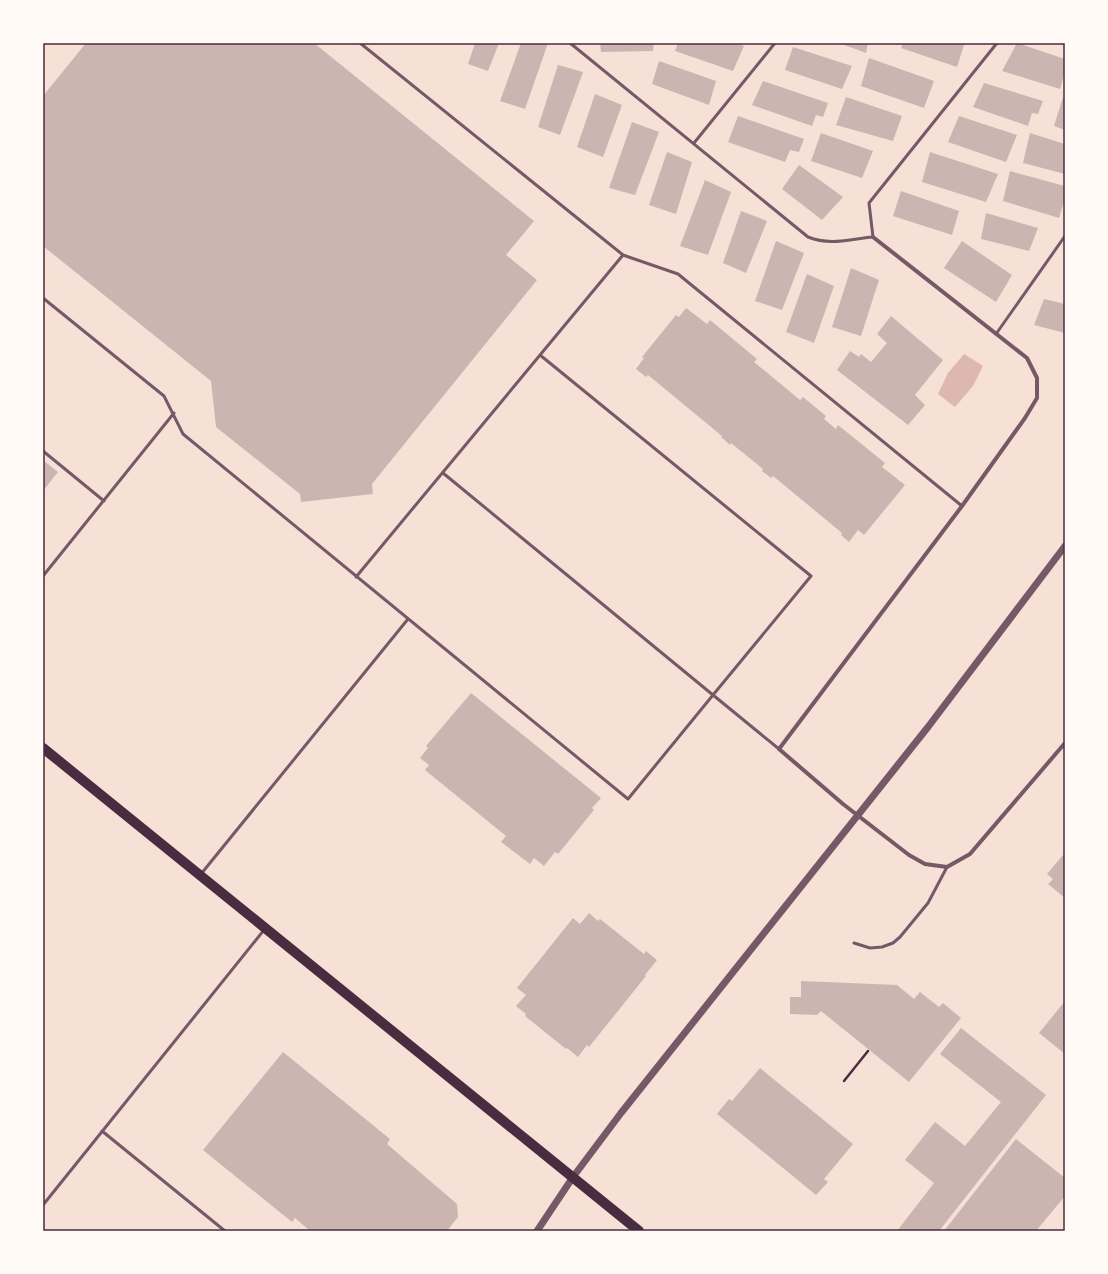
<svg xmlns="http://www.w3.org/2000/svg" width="1108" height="1274" viewBox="0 0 1108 1274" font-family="'Titillium Web',sans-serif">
<rect width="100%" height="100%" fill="#f7e1d7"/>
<!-- water -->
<path fill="#dcb8b0" d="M964 354 983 366 973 386 955 407 938 394 948 373Z"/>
<!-- building -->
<path fill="#ccb4b1" d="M86 43H314L534 221 506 255 537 280 372 484 373 494 301 502 300 494 216 427 211 381 43 246V96Z
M475 43H499L488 71 468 64Z
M521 43H548L525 109 500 101Z
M600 43H654L653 51 601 52Z
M678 43H735L744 46 733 71 675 51Z
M839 43H868L866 53Z
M903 43H960L964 45 957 67 901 48Z
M1017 43 1065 59V72L1060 89 1002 71Z
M793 47 852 66 842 89 785 70Z
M869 58 934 81 924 108 861 86Z
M659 61 716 81 709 105 652 84Z
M558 65 583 72 560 135 538 127Z
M763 81 828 103 823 117 816 115 812 126 752 105Z
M984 83 1043 101 1038 114 1032 113 1028 126 973 107Z
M595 94 622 105 603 157 577 147Z
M846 97 902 116 893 141 836 125Z
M1063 97 1065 98V130L1054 126Z
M738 116 804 139 799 152 790 150 785 162 728 142Z
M959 116 1017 135 1006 162 948 142Z
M632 122 659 132 635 195 609 188Z
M821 133 873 151 862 178 811 161Z
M1030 133 1065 144V174L1023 163Z
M667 152 692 162 676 214 649 205Z
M930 152 998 174 986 202 922 182Z
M799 165 843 197 822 220 782 189Z
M1010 171 1065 186V198L1059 218 1003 201Z
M705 180 731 192 708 255 680 246Z
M901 191 959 211 952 235 893 216Z
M741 211 767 221 746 273 723 263Z
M986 213 1038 228 1029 251 981 239Z
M776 241 804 253 782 310 755 301Z
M962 241 1012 275 996 302 944 268Z
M851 268 879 280 861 336 832 327Z
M807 274 834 286 814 343 786 332Z
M1044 299 1065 304V333L1034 325Z
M686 308 707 324 710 320 757 359 754 362 800 400 803 397 826 416 824 419 836 429 838 425 885 463 882 467 905 485 864 535 858 530 849 542 841 535 842 533 773 476 771 478 762 471 763 469 731 443 730 445 721 437 722 436 648 375 646 377 636 369 644 358 642 357 676 315 679 317Z
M891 316 943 360 915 395 925 405 908 425 837 370 850 351 859 357 861 354 871 362 887 343 877 334Z
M43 460 58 472 43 491Z
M471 693 601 798 592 808 594 810 558 854 555 852 544 866 534 858 530 864 501 842 506 836 425 770 429 765 420 758 428 748 426 746Z
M1063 855 1065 857V898L1048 884 1053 879 1047 874Z
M589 913 598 921 600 919 644 954 646 951 657 960 645 975 646 976 589 1047 587 1045 578 1057 567 1048 566 1049 525 1016 526 1014 516 1006 526 995 517 988 573 918 580 924Z
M801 981 897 985 914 999 920 992 939 1007 943 1003 961 1018 909 1082 821 1011 817 1015 790 1014V997H801Z
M1065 1001V1054L1039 1033Z
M961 1028 1046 1095 939 1231H897L934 1183 905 1160 935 1122 965 1146 1001 1102 940 1054Z
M283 1052 390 1139 387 1144 457 1204 458 1217 447 1231H310L295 1218 292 1222 203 1150Z
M760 1068 853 1144 824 1179 828 1182 816 1195 717 1114 729 1099 732 1101Z
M1016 1139 1065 1178V1196L1036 1231H944Z"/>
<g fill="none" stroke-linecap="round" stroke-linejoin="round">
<!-- path -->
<path stroke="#4a2c40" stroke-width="2.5" d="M844 1081 868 1051"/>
<!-- service -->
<path stroke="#755966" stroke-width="3" d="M360 43 623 255 678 274 962 506
M570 43 808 237C831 246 849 239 873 237L869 203 997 43
M1063 43 1065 44
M694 143 775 43
M43 298 164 396 183 434 628 799 713 695 443 473
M996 334 1065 236
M540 355 811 576 713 695 779 749
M43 451 104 501
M43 576 174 413
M356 577 623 255
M201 874 408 619
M854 943 870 948 882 947 893 943 900 937 928 903 947 867
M102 1131 225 1231
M43 1205 264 930"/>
<!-- minor -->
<path stroke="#755966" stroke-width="4" d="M873 237 1027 358 1037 378V398L1025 418 962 506 779 749 843 804 909 855 925 864 947 867 970 854 1065 743"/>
<!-- tertiary -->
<path stroke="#755966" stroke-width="7" d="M537 1231 573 1177 621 1113 928 727 1065 546"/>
<!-- primary -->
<path stroke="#4a2c40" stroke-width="10" d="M43 748 639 1231"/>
</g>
<!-- border -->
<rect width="1108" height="1274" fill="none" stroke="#fffaf5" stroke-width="88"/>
<rect x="44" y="44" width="1020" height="1186" fill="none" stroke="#4a2c40" stroke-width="1.5"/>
</svg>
